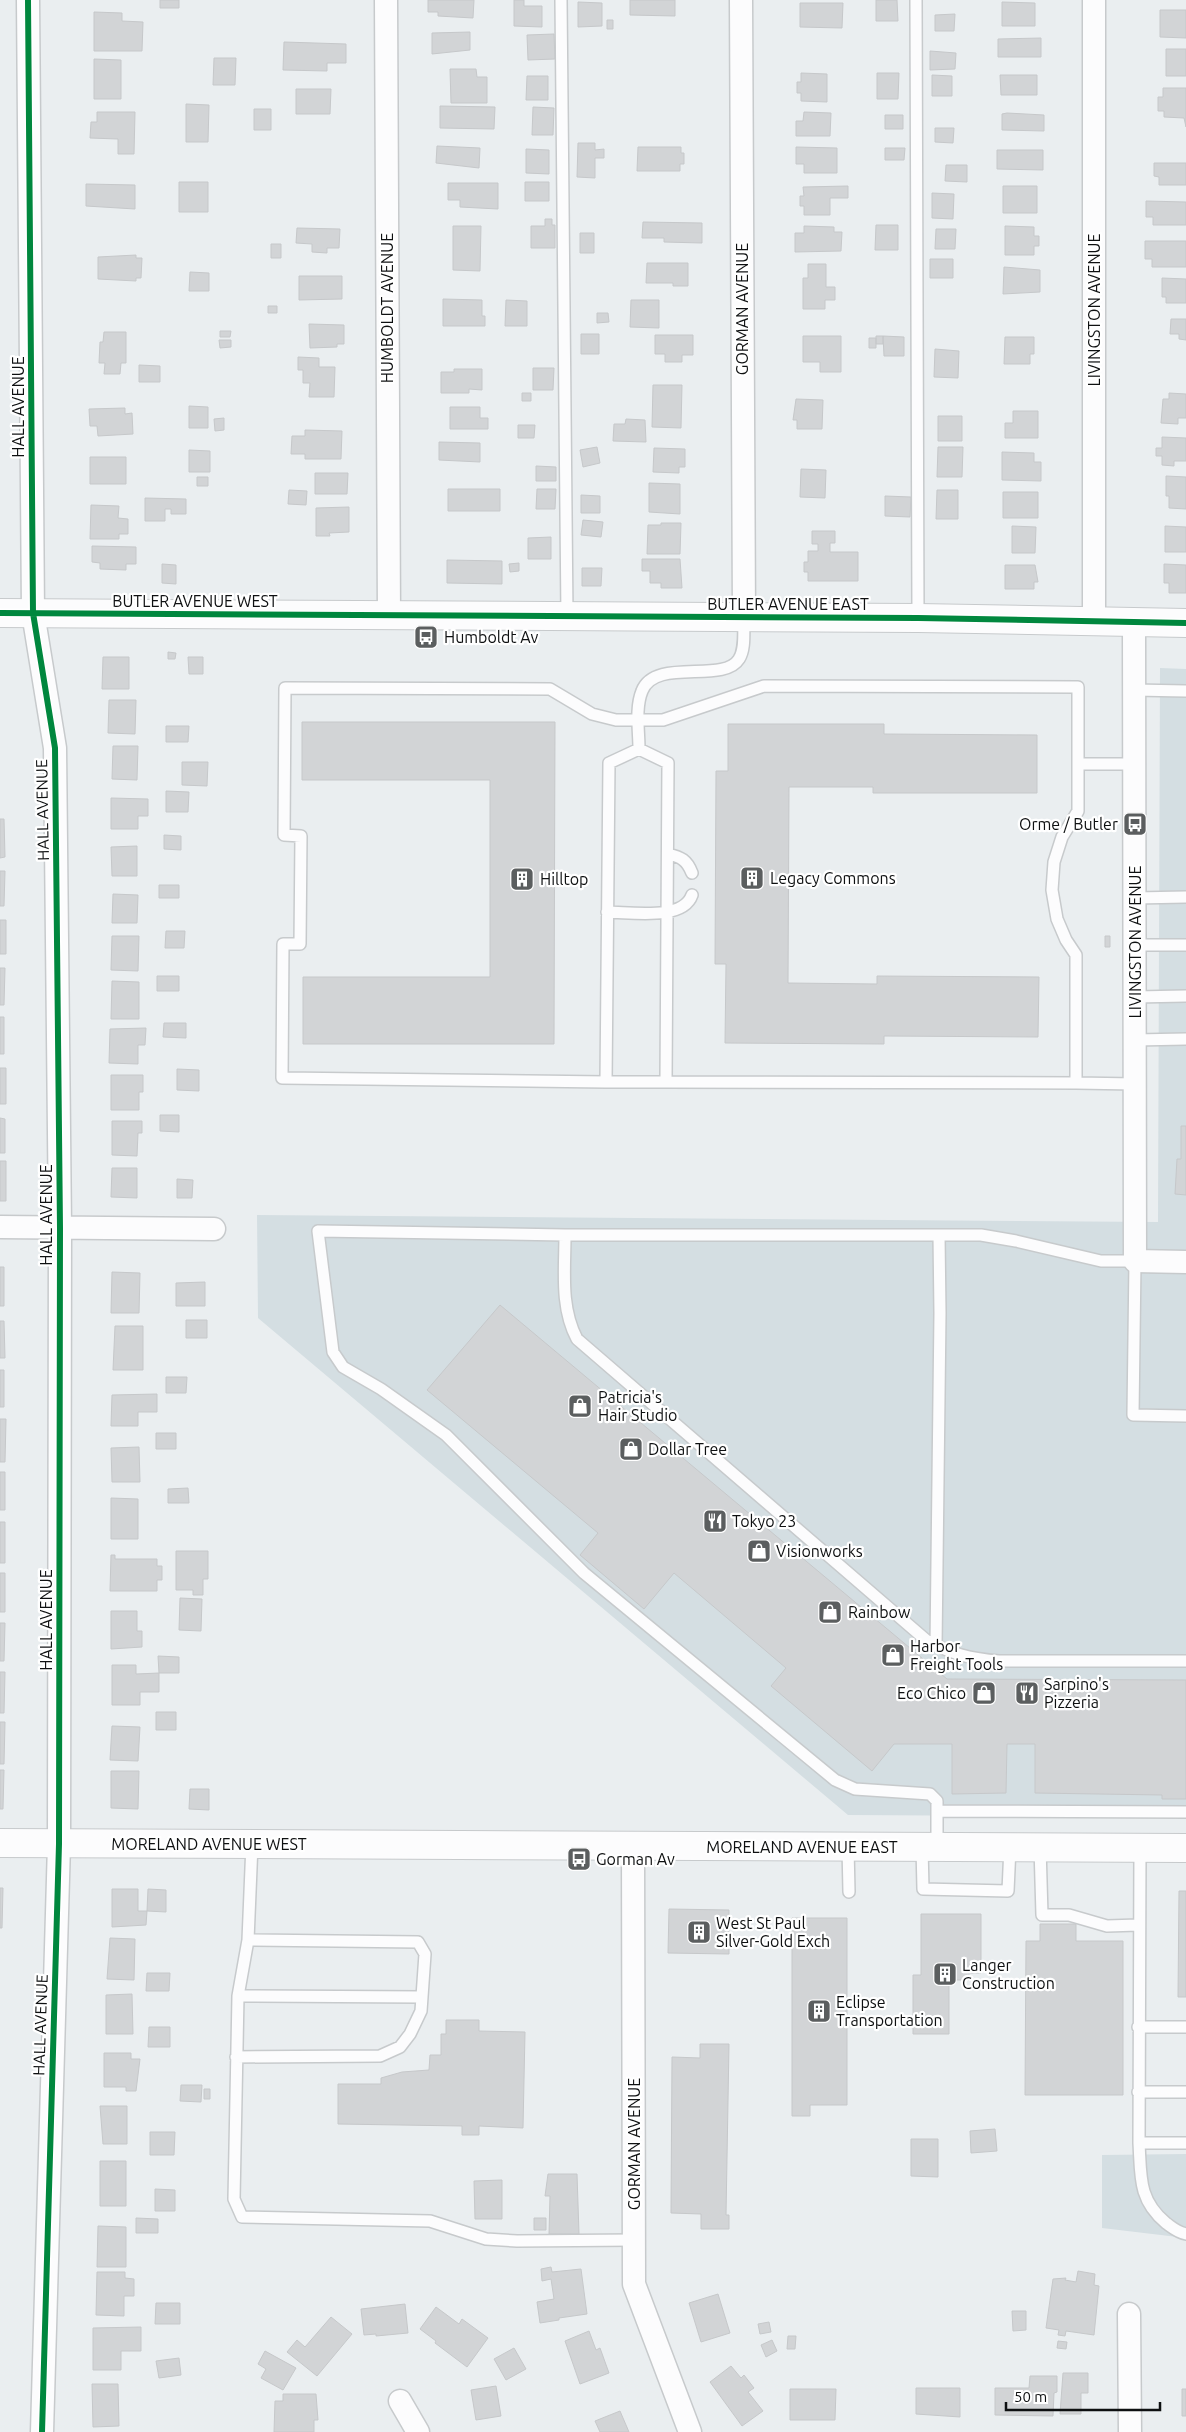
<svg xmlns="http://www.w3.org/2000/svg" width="1186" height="2432" viewBox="0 0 1186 2432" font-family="Ubuntu,sans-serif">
<rect width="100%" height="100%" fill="#eaeef0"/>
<!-- built -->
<path fill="#d4dee2" d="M1160 668 1186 669V1817L848 1815 258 1318 257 1215 1158 1222Z
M1186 2154V2238L1102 2228V2155Z"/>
<!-- building -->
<path fill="#d2d4d6" stroke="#c6c8ca" d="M160 0H179V8H160Z
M428 0H474L473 18 438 16V12H428Z
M514 0H524V6H542V27L514 26Z
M630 0H675V16L630 15Z
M876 0H897L898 21H876Z
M578 2 602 3V26L578 27Z
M1002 2 1035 3V26H1002Z
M800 3H843L842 28 800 27Z
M1160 10H1186V38L1160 37Z
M94 12 122 13V21L143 22 142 51H94Z
M955 14 954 31H935V15Z
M607 20H613V29H607Z
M470 32V50L432 54V33Z
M554 34 555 59 528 60 527 35Z
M1041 38V57H998V39Z
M284 42 346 44V63H327V71L283 70Z
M1166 49H1186V76H1166Z
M930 51 956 53 955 69 930 70Z
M214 58H236L235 85H213Z
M94 59 121 60V99H94Z
M450 69H476L477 77H487V103H451Z
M801 73 827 74V102L801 101V93H797V82H801Z
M877 73H899L898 99H877Z
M932 75 952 76V96H932Z
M1000 75H1037V95H1001Z
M527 76H548V100H526Z
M1163 88H1186V127L1184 118 1164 117V111H1158V97H1163Z
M296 89H331L330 114H296Z
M186 104 209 105 208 142H186Z
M440 106 495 107 494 129 440 128Z
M533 107 554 108 553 135H532Z
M254 109H271V130H254Z
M97 112H135L134 154H118V139L90 138 91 122H97Z
M804 112 831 113 830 136H796V121H803Z
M1007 113 1044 115V131L1002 130V114Z
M885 115H903V129H885Z
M935 128H954L953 143 935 142Z
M578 143H595V150L604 149V158H595V178L577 177Z
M437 146 480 148 479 168 436 163Z
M638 147H681V153H684V164H680V171H637Z
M796 147 837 148V173H804V164H796Z
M885 148H905L904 160H885Z
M526 149 549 150V174L526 173Z
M997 150H1043V170L997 169Z
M1154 163H1186V185H1159V177L1154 176Z
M946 165H967V182L945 181Z
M179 182H208V212H179Z
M525 182H549V201H525Z
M448 183H498V209L460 207V200H448Z
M86 184 135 185V209L86 206Z
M848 186V198H830V215H804V206H800V196H804L803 187Z
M1003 186H1037V213H1003Z
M932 193 954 194 953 219 932 218Z
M1146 201 1186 202V225H1153V217H1146Z
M545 219H552V225H555V248H531V226H545Z
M643 222 702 223V243L664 242V238H642Z
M876 225H898V250H875Z
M453 226H481L480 271 453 270Z
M804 226 834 227V232H842L841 251 795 252V233H804Z
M1005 226 1034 227V236H1039V246H1034V255H1005Z
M297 228 340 229 339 248H327V253L312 252V244L296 243Z
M936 229H956L955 249H935Z
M580 233H594V253H580Z
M1145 241H1186V267H1152V259H1145Z
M271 244H281V258H271Z
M136 255V258H142L141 278H136V281L98 279V257Z
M930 259H953V278H930Z
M647 263H688V286H673V283H646Z
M808 264H826V287H835V300H825V309H803V278H808Z
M1004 267 1040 270V292L1003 294Z
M190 272 209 273V291H189Z
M299 276H342V299L299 300Z
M1162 278 1186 279V303H1166V297H1162Z
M443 299 482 300V316H485V326H443Z
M506 300 527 301V326H505Z
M631 300H659V328L630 327Z
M268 306H277V313H268Z
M597 313H608L609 322 597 323Z
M1171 319H1186V340L1179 339V334H1170Z
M309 324 344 325V344H337V347L310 348Z
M220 331H231L230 337H220Z
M104 332H126V363H121L120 374H104L105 363H99L100 342H103Z
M581 334H599V354H581Z
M655 335H693V355H682V362H665V354H655Z
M803 336H841V372H820V362H803Z
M876 336H883V344H876Z
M883 336 904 337V356H884Z
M1005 337H1034V354H1030V364H1004Z
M869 338H876V348H869Z
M219 340H231V347L220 348Z
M935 349 959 351 958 378 934 377Z
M298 357 319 358V367H335L334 397H309L310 383H303V370H298Z
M139 365 160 366V382H139Z
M533 368H554L553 390H533Z
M454 369H482V390L469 389V393H441V372H454Z
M653 385H682L681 428 652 427Z
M522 393H531V401H522Z
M1169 393 1186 394V418H1178V424L1161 423 1163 399H1169Z
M796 399 823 400 822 429H797V420H793Z
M189 406 208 407V428H189Z
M450 407H480V418H488V429H450Z
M125 408V414L132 413 133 434 98 436 97 426H90L89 409Z
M1013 411H1038V438H1005V423H1013Z
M938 416H962V441H938Z
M224 418V430L215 431 214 419Z
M626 419 645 420 646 442 613 441 614 424H625Z
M518 425H535L534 438H518Z
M305 430 342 431 341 459H305V454H291L292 436H305Z
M1162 437 1186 438V461H1174V466L1162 465V456H1156V448H1162Z
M439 442 480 443V462L439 460Z
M597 447 600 463 583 467 580 450Z
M938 447H963L962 477H937Z
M654 448 685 449V467H679V473L653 472Z
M189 450 210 451V472H189Z
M1002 452 1034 453V462H1041V481L1002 480Z
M90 457H126V484H90Z
M536 466 556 467V481H536Z
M801 469 826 470 825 498 800 497Z
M315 473H348L347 494H315Z
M1166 476 1186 477V509L1169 508V496H1166Z
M197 477H208V486H197Z
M649 483 680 484V514L649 512Z
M448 489H500V511H448Z
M537 489H556L555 509H536Z
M289 490 307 491 306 505 288 504Z
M937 490H958V519H936Z
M1003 492H1038V518H1003Z
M581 495 600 496V513H581Z
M885 496 911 497 910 517 885 516Z
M145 498 186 499V514H171V509H165V521H145Z
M91 505 119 506 118 518 128 519V534H119V539H90Z
M349 507V532L329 533 330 536H316V508Z
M583 520 603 522 601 537 581 535Z
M661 523H681L680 554H647L648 525H661Z
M1012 526 1036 527 1035 553H1012Z
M1165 526 1186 527V552H1165Z
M812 531H835V543H830V552H858V581H808V572H804V562H808V551H818V544H812Z
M551 537V559H528V538Z
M92 546 136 547V564H126V570L100 569V563L92 562Z
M642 559H680L682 588H661V583H650V571H642Z
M447 560 502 561V584L447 583Z
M519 563V571L510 572 509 564Z
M162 564 176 565V584L162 583Z
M1164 564 1186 565V593H1169V583H1164Z
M1005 565H1035L1038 582H1034V589H1005Z
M582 568H602L601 586H582Z
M168 652 176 653 175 659H168Z
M103 657H129V689H102Z
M188 657H203V674H189Z
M109 700H136L135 734 108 733Z
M302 722H555L554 1044H303V977H490V780H302Z
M728 724H884V734L1037 735V793H873V787H789L788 983 877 984V976L1039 977 1038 1037 884 1036V1044L725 1043 726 964H715L716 771H728Z
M166 726H189L188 742H166Z
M113 746H138L137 780 112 779Z
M182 762H208L207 786 182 785Z
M166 791 189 792 188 812H166Z
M111 798 148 799V816H138V829H111Z
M0 819H4L5 857 0 858Z
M164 835 181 836V850L164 849Z
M137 846V876H112L111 847Z
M0 871H5L4 906H0Z
M159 885H179V898H159Z
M113 894 138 895 137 923H112Z
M0 920H6V954H0Z
M166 931H185L184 948H165Z
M112 936H139L138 971 111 970Z
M1105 936H1110V947H1105Z
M0 968H5L4 1005H0Z
M157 976H179V991H157Z
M112 981 139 982V1019H111Z
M0 1017H4V1054H0Z
M164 1023H186V1038L163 1037Z
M146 1028 145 1045H138V1064L109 1063 110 1029Z
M0 1068H6V1104H0Z
M177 1069 199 1070V1091L177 1090Z
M111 1075H143V1092H139V1110H111Z
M160 1115H179V1132L160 1131Z
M0 1118 5 1119V1153H0Z
M112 1121H142V1133H138L137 1156 112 1155Z
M1181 1126H1186V1195L1175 1194 1177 1159H1181Z
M0 1161H6V1201H0Z
M112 1168H137V1198L111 1197Z
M177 1179 193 1180 192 1198H177Z
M0 1267H4V1306H0Z
M112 1272 140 1273 139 1313H111Z
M205 1282V1306H176V1283Z
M500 1305 947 1679 1186 1680V1799H1162V1795L1035 1793V1744H1007L1006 1793 952 1794V1744H894L872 1771 771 1686 786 1668 674 1573 644 1609 580 1555 598 1533 427 1390Z
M186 1320H207V1338H186Z
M0 1321H4L5 1358H0Z
M115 1326H143V1370H113Z
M0 1370H4V1407H0Z
M166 1377H187L186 1393H166Z
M157 1394V1412H138V1426H111L112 1395Z
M0 1419H6L5 1462H0Z
M156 1433H176V1449H156Z
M139 1447 140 1482H112L111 1448Z
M0 1472H5V1510H0Z
M188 1488 189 1503H168V1489Z
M111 1498 138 1499V1539H111Z
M0 1522H5V1563H0Z
M176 1551H208V1579H203V1595H193V1590H176Z
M111 1555H115V1559H157V1566H162V1580H157V1591H110Z
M0 1573H5V1612H0Z
M180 1598 202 1599 201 1631 179 1630Z
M111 1611H137V1631H142V1647L111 1649Z
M0 1623H5L4 1661H0Z
M158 1656 179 1657V1673H159Z
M112 1665H136V1674L159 1673V1692H140V1705H112Z
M0 1672H5L4 1713H0Z
M156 1712H176V1730H156Z
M0 1722H5L4 1764H0Z
M112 1726 140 1727 138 1761 110 1760Z
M0 1770H4L3 1809H0Z
M111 1771H139L138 1809 111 1808Z
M190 1789H209V1810L189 1809Z
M0 1888H3L2 1928H0Z
M112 1889H138V1911H147L146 1925 112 1927Z
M148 1889 166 1890V1912L147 1911Z
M1179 1891H1186V1997H1178Z
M669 1909 729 1910V1954L668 1953Z
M921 1914H981V1973H969V1980H949V2034H913V1975H921Z
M792 1918H847V2105H810V2116H792Z
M1040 1924H1076V1941H1123V2095H1025L1026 1941H1040Z
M110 1938 135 1939 134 1980 107 1979Z
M147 1973H170L169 1991H146Z
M132 1994 133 2034H106V1995Z
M446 2020H479V2031L525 2032 523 2128 479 2126V2135H462V2126L338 2124V2084H381V2078L402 2072 429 2070 430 2055H441V2034H446Z
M149 2027H170V2047H148Z
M700 2044H729L726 2215H729V2229H701V2214L671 2213 672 2057 700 2058Z
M104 2053H131V2059H140L136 2091H126V2087H104Z
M181 2085H202L201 2102 180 2101Z
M204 2089H210V2099H204Z
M100 2106H127V2144H103Z
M995 2129 997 2151 971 2153 970 2131Z
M150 2132H175L174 2155H150Z
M911 2139H938V2177L911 2176Z
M100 2161H126V2206H100Z
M548 2174H577L579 2234H549L550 2196H545Z
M502 2180V2219H475L474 2181Z
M155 2189 175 2190V2211H155Z
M136 2218 158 2219V2233H136Z
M534 2218H546V2230H534Z
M98 2226 126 2227V2267H97Z
M551 2267 552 2272 581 2269 587 2314 559 2318V2320L540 2323 537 2302 554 2299 551 2279 542 2281 541 2269Z
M1078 2271 1095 2274 1094 2285 1099 2286 1094 2335 1066 2331 1065 2336 1058 2335 1059 2330 1046 2328 1053 2279 1066 2278 1065 2280 1076 2282Z
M97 2272H125V2278L134 2279V2296H124V2316L96 2315Z
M718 2294 730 2333 701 2342 689 2303Z
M156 2303H180V2324H155Z
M405 2304 408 2333 376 2336V2334L364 2335 361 2309Z
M436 2307 459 2324 462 2319 488 2338 467 2367 435 2343 436 2341 420 2329Z
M1012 2311H1026V2330L1013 2331Z
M331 2317 352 2334 317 2376 287 2352 297 2340 305 2347Z
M769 2322 771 2332 760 2334 758 2324Z
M141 2327V2351H121V2370H93V2328Z
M589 2331 596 2350 600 2348 609 2373 580 2384 565 2341Z
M788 2336H796L795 2349H787Z
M772 2340 777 2351 766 2357 761 2345Z
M1058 2341 1067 2342 1066 2349 1057 2348Z
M514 2348 526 2369 506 2380 494 2359Z
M265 2351 296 2368 283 2390 261 2378 266 2369 258 2364Z
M179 2358 181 2375 159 2378 156 2361Z
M731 2366 741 2378 744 2375 754 2388 748 2392 763 2411 742 2426 710 2382Z
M1063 2373H1088V2393H1081V2414H1060Z
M1030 2376H1057V2392L1054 2393 1053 2416 995 2415V2388H1029Z
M92 2384H118L119 2426 93 2427Z
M496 2386 501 2416 476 2420 471 2390Z
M916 2388H960V2417L916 2414Z
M790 2389H836L835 2420H790Z
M1182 2389H1186V2416H1182Z
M283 2394H316L318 2420H314V2432H274L275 2401H283Z
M620 2411 629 2432H600L595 2421Z"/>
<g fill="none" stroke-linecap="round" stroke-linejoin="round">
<!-- lane casing -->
<g stroke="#c7cacc" stroke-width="14">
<path id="lane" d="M561 0 567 616
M916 0 918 618
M1134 690 1186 691
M639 749 609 763 606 1082H666L668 763 639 749C639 731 635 708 642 691 655 657 724 684 739 659 746 648 743 630 744 617
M1078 764H1134
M668 854C681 857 687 860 692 873
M1135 898 1186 897
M607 912C631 912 683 921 692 895
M1135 945H1186
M1135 997 1186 996
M1135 1040 1186 1039
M606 1082 282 1078 283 944H300L301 836 284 835 285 688 550 689 592 714 616 720H663L764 686 1078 687V811L1062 837 1054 862 1052 890 1057 919 1066 940 1076 955V1083L666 1082
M1076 1083 1135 1084
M565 1235C565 1270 560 1307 577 1339L926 1640C951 1654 971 1659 999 1661H1186
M936 1646 940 1313 939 1235
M937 1811 1186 1812
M252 1844 248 1940 238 1996 234 2199 242 2217 430 2221 486 2239 517 2241 634 2240
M848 1847 849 1892
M922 1847 923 1889 1008 1891 1010 1847
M937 1847V1801L930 1794 855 1789 835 1780 584 1573 446 1435 381 1389 343 1367 333 1352 318 1231 565 1235H981L1016 1241 1101 1261H1135L1133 1415 1186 1416
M1040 1847 1042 1915H1069L1107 1926 1138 1925
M1140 1847 1139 2143H1186
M238 1996 422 1997
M1138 2027H1186
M236 2057 380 2056 400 2047 410 2034 421 2011 425 1954 418 1942 248 1940
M1138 2092H1186
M1139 2143C1141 2176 1138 2200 1166 2223 1173 2228 1177 2232 1186 2234"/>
</g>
<!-- street casing -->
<g stroke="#c7cacc" stroke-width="25">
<path id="street" d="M28 0 33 613 55 748 60 1228 59 1844 42 2432
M386 0 389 616
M741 0 744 617
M1094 0V621
M1134 622 1135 1261 1186 1262
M0 1227 214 1229
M633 1846 634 2284 690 2432
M1129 2314 1130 2432
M400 2401 418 2432"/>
</g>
<!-- secondary casing -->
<g stroke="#c7cacc" stroke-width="30">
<path id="secondary" d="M0 613 918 618 1186 623
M0 1843 1186 1848"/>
</g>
<!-- lane -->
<use href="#lane" stroke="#fcfcfd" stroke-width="11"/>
<!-- street -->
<use href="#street" stroke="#fcfcfd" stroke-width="22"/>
<!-- secondary -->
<use href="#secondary" stroke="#fcfcfd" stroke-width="28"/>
<!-- cycleway casing -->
<g stroke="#fff" stroke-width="9">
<path id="cycleway" d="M28 0 33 613 55 748 60 1228 59 1844 42 2432
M0 613 918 618 1186 623"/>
</g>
<!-- cycleway -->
<use href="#cycleway" stroke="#00873e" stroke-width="6"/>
</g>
<!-- icons -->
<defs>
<g id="bus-square" transform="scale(1.25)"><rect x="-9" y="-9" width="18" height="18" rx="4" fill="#5b5e5f" stroke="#fff"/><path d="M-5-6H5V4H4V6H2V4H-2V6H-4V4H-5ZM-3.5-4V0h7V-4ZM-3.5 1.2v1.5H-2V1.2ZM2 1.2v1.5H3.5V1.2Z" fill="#fff"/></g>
<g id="building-square" transform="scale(1.25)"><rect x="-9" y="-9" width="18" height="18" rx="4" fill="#5b5e5f" stroke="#fff"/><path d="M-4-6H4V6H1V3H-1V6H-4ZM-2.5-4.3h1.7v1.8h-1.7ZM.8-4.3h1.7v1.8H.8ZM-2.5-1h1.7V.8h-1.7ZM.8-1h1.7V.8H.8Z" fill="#fff"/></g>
<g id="shop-square" transform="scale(1.25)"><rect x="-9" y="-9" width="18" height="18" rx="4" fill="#5b5e5f" stroke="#fff"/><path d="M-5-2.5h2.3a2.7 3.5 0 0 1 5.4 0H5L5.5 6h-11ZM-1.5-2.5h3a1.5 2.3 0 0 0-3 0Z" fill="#fff"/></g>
<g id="restaurant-square" transform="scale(1.25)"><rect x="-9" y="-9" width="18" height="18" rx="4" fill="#5b5e5f" stroke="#fff"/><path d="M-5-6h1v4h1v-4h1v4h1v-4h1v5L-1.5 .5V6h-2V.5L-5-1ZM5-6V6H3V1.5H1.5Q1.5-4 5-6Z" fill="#fff"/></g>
</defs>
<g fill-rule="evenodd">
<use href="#bus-square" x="426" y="637"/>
<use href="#bus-square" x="1135" y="824"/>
<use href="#building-square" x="752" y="878"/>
<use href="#building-square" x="522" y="879"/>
<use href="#shop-square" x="580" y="1406"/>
<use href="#shop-square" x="631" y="1449"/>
<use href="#restaurant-square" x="715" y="1521"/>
<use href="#shop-square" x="759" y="1551"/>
<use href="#shop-square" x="830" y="1612"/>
<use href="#shop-square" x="893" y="1655"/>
<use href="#shop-square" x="984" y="1693"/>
<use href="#restaurant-square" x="1027" y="1693"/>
<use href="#bus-square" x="579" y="1859"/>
<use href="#building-square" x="699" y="1932"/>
<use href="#building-square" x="945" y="1974"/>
<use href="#building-square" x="819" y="2011"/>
</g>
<g text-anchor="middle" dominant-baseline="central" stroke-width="4.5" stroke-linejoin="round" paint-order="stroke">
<!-- street labels -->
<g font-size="16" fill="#0e1011" stroke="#fff">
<text transform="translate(387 308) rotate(-90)">HUMBOLDT AVENUE</text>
<text transform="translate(742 309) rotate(-90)">GORMAN AVENUE</text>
<text transform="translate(1094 310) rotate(-90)">LIVINGSTON AVENUE</text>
<text transform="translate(18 407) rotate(-90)">HALL AVENUE</text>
<text x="195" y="601">BUTLER AVENUE WEST</text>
<text x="788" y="604">BUTLER AVENUE EAST</text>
<text transform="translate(42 810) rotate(-91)">HALL AVENUE</text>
<text transform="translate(1135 942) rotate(-90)">LIVINGSTON AVENUE</text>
<text transform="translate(46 1215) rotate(-90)">HALL AVENUE</text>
<text transform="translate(46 1620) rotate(-90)">HALL AVENUE</text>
<text x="209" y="1844">MORELAND AVENUE WEST</text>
<text x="802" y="1847">MORELAND AVENUE EAST</text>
<text transform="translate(40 2025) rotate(-88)">HALL AVENUE</text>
<text transform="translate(634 2144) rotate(-90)">GORMAN AVENUE</text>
</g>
<!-- poi labels -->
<g font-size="16" fill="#0e1011" stroke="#fff" text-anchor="start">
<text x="444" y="637">Humboldt Av</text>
<text x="1118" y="824" text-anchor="end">Orme / Butler</text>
<text x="770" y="878">Legacy Commons</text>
<text x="540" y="879">Hilltop</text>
<text x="598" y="1397">Patricia's<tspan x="598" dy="18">Hair Studio</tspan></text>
<text x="648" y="1449">Dollar Tree</text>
<text x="732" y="1521">Tokyo 23</text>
<text x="776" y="1551">Visionworks</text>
<text x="848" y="1612">Rainbow</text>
<text x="910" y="1646">Harbor<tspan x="910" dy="18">Freight Tools</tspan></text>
<text x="1044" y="1684">Sarpino's<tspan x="1044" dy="18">Pizzeria</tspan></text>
<text x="966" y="1693" text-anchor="end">Eco Chico</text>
<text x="596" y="1859">Gorman Av</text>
<text x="716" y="1923">West St Paul<tspan x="716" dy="18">Silver-Gold Exch</tspan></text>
<text x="962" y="1965">Langer<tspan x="962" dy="18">Construction</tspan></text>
<text x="836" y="2002">Eclipse<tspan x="836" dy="18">Transportation</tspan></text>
</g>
</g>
<!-- scale -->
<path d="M1006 2402v8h154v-8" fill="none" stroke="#0e1011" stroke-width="2.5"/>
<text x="1014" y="2402" font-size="15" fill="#0e1011" stroke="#ffffff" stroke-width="4" paint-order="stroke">50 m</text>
</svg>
